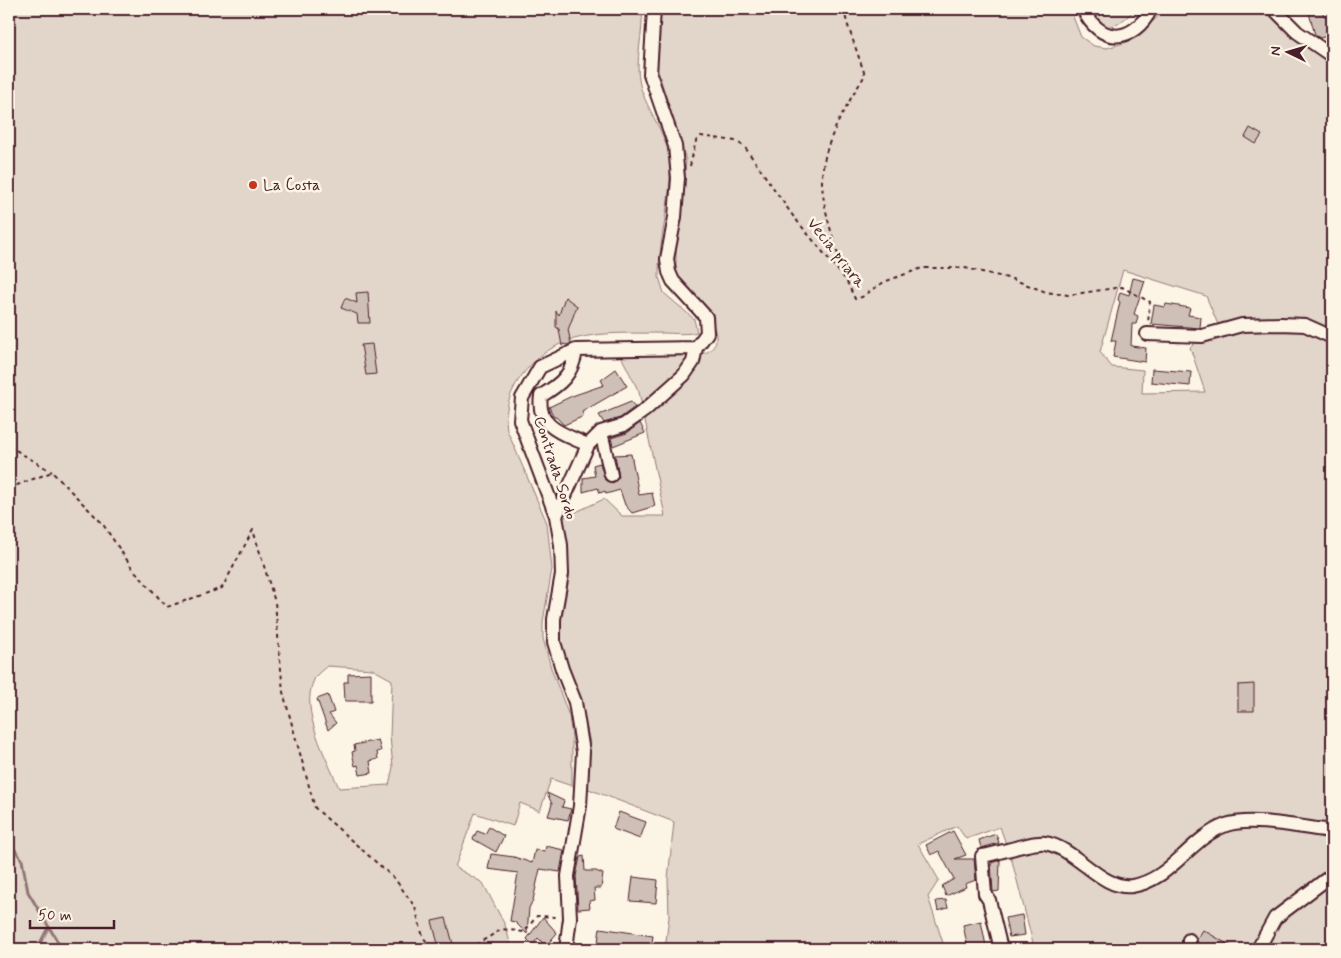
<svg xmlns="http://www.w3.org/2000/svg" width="1341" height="958" viewBox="0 0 1341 958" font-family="Mynerve,sans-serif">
<rect width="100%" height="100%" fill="#fcf5e5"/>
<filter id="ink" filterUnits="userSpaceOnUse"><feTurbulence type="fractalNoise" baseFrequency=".02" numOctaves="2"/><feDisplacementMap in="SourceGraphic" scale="10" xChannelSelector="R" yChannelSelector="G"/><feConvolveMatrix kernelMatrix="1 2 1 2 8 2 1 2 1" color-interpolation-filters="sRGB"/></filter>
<g filter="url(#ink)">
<!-- green -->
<path fill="#e2d5ca" stroke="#967a7a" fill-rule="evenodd" d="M9 9H642C644 34 634 60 640 85 647 111 668 135 670 163 672 201 658 239 659 277L664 293 694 319 697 332C688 335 674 333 663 333 610 334 559 327 523 374 510 391 504 408 507 430L547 523 552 569 543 622V638L551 668 569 716 572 737V786L551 779 540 811 520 803 513 826 475 813 455 867 483 883 505 925 512 949H9ZM327 666 372 669 392 680 390 737 393 767 389 785 339 788C327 759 299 710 314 680 316 674 323 670 327 666Z
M658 9H1070L1081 37 1094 46 1107 48 1130 41 1167 9H1264L1305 43 1332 61V949H1020L1033 943 1012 861 1000 827 966 839 957 826 918 844 939 880 928 897 945 949H665L669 917 668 878 674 822 586 788 590 743 580 699 560 653V614L568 563 563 518 604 499 622 516H665L639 392 620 354 705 353C738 339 688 290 676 278V246L683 197 686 160 656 65ZM1123 270 1206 296 1219 327 1190 347 1205 392 1142 393 1143 370 1112 367 1100 352Z
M1092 9H1137L1118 24 1106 27 1095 19Z"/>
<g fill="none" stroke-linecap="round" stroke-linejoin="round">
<!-- stream -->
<path stroke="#917474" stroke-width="3" d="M9 841 22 860 28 892 62 949
M37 949 48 928"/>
</g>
<!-- building -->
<path fill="#cfc0b7" stroke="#4a1f2b" d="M1308 9H1322L1324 16 1332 15V35L1320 38 1315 35Z
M1250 128 1262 135 1256 144 1245 137Z
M1133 278 1145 281 1134 314 1138 316 1136 324H1132L1131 346 1146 348 1145 362 1113 357 1116 341H1111L1120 302 1118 300 1120 292 1129 295Z
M368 292 370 323H358L357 314 341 308 345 298 357 303 356 293Z
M565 297 577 306 568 330 571 343 567 345 563 344 562 346 559 329 556 327V311L559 315Z
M1166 304 1190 308 1188 315 1201 317 1200 328 1151 324 1154 305 1165 307Z
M372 344 376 374 366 375 361 345Z
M616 369 627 386 582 412 584 416 564 425 556 417H554L549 407 572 396 604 385 601 380Z
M1152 369 1191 372 1190 386 1151 382Z
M631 402 635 407 620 418 604 423 599 415Z
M640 423 645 433 613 446 611 438 627 433Z
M631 454 639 495 652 493 655 506 632 513 625 505 620 490 606 494 605 491 600 493 598 488 583 492V478L595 476 593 465 600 463 605 480 613 483 619 477 615 455Z
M371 673V701H345L344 682H348V674Z
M1254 684V711H1238V685Z
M328 695 334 712 329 714 336 723 328 730 317 699Z
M378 740 381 751 377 752 378 759 370 761 372 773 360 775 358 765 355 766 352 752 355 751 354 745Z
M547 793 564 801 562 807 571 809 568 820 548 816 552 804Z
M619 812 646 822 640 839 613 829Z
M489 827 504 836 496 852 473 839 477 831 485 834Z
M953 831 966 855 955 859H974L976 880 965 884 966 887 946 896 942 886 954 879 939 851 931 855 926 845Z
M996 834 999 843 981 848 979 840Z
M546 846 564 850 560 872 540 869 533 900 529 908 527 934 515 922 510 921 518 873 488 869 491 854 514 857 532 863 535 850 545 851Z
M584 856 585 871H596L603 874 601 888H594L595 900 589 901 590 908 578 909 576 876 580 857Z
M1000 860 999 891 993 892 991 863Z
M633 877 658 880 656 903 630 901Z
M946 900 948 908 938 911 936 901Z
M1022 915 1025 935 1009 937 1005 918Z
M543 917 557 933 546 946 538 938 533 945 527 939Z
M446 918 453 944 439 948 432 921Z
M981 921 986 946 968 949 963 925Z
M600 928 653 936 651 949H597Z
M1203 930 1236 949H1197L1199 945 1197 940Z"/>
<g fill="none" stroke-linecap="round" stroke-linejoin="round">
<!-- minor casing -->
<g stroke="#4a1f2b" stroke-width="16">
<path id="minor" d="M1083 9C1100 45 1133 44 1151 9
M1274 9 1297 32 1332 56
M1147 334 1202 336 1242 325 1281 324 1305 325 1332 337
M576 350C573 374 561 384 541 396 536 428 564 434 588 445
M601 432 611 475
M556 516 588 445 601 432 624 425 645 410 684 375 693 362 696 348
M1189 940V949
M566 949 570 918 568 876 580 806 583 752 575 702 562 669 554 642V619L562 574 561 545 556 516 520 420 522 398 540 367 576 350 696 348 707 333 706 317 673 281 669 272 667 259 675 217 678 178 675 146 650 74 654 9
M1001 949 989 900 985 894 982 856C998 854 1032 841 1045 843 1076 848 1101 890 1132 886 1171 880 1190 838 1226 825 1252 816 1304 828 1332 831
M1258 949 1275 918 1332 875"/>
</g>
<!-- path -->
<path stroke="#4a1f2b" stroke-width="2" stroke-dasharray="4 4" stroke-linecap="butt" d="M844 9 847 23 865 75C847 105 824 140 822 177 821 206 837 250 845 278
M690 166 696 141 701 136 735 141 744 146 793 216 846 280 855 299 862 297 884 282 922 268H965L1012 279 1046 292 1068 295 1122 287 1150 302 1148 323
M9 446 52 472
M9 488 52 472 102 523 133 569 167 607 222 588 253 530 275 602 283 692 315 808 395 879 415 907 423 937 432 949
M469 949 502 929 524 932 537 916 558 917"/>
<!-- minor -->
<use href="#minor" stroke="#fcf5e5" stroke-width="12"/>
</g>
</g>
<!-- markers -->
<circle fill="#c8321e" stroke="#fcf5e5" stroke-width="2" cx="253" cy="185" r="5"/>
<g text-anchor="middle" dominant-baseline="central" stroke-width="5" stroke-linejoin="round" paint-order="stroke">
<!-- poi labels -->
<g font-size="16" fill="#4a1f2b" stroke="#fcf5e5" text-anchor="start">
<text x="263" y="185">La Costa</text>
</g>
<!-- street labels -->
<g font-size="16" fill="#4a1f2b" stroke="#fcf5e5">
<text transform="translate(836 253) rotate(52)">Vecia priara</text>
<text transform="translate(555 468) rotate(72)">Contrada Sordo</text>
</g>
</g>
<!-- margin -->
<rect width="1341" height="958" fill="none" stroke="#fcf5e5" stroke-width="30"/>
<rect x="15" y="15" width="1311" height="928" fill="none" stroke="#4a1f2b" stroke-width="2" filter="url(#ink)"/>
<!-- north arrow -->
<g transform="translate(1288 52) rotate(275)" stroke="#fcf5e5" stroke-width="4" paint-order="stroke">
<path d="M0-4L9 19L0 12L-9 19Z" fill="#4a1f2b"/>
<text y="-8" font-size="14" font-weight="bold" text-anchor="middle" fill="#4a1f2b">N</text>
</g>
<!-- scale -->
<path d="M30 920v8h84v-8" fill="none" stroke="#4a1f2b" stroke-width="2.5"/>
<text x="38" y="920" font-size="15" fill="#4a1f2b" stroke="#fcf5e5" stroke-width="4" paint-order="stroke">50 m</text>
</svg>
